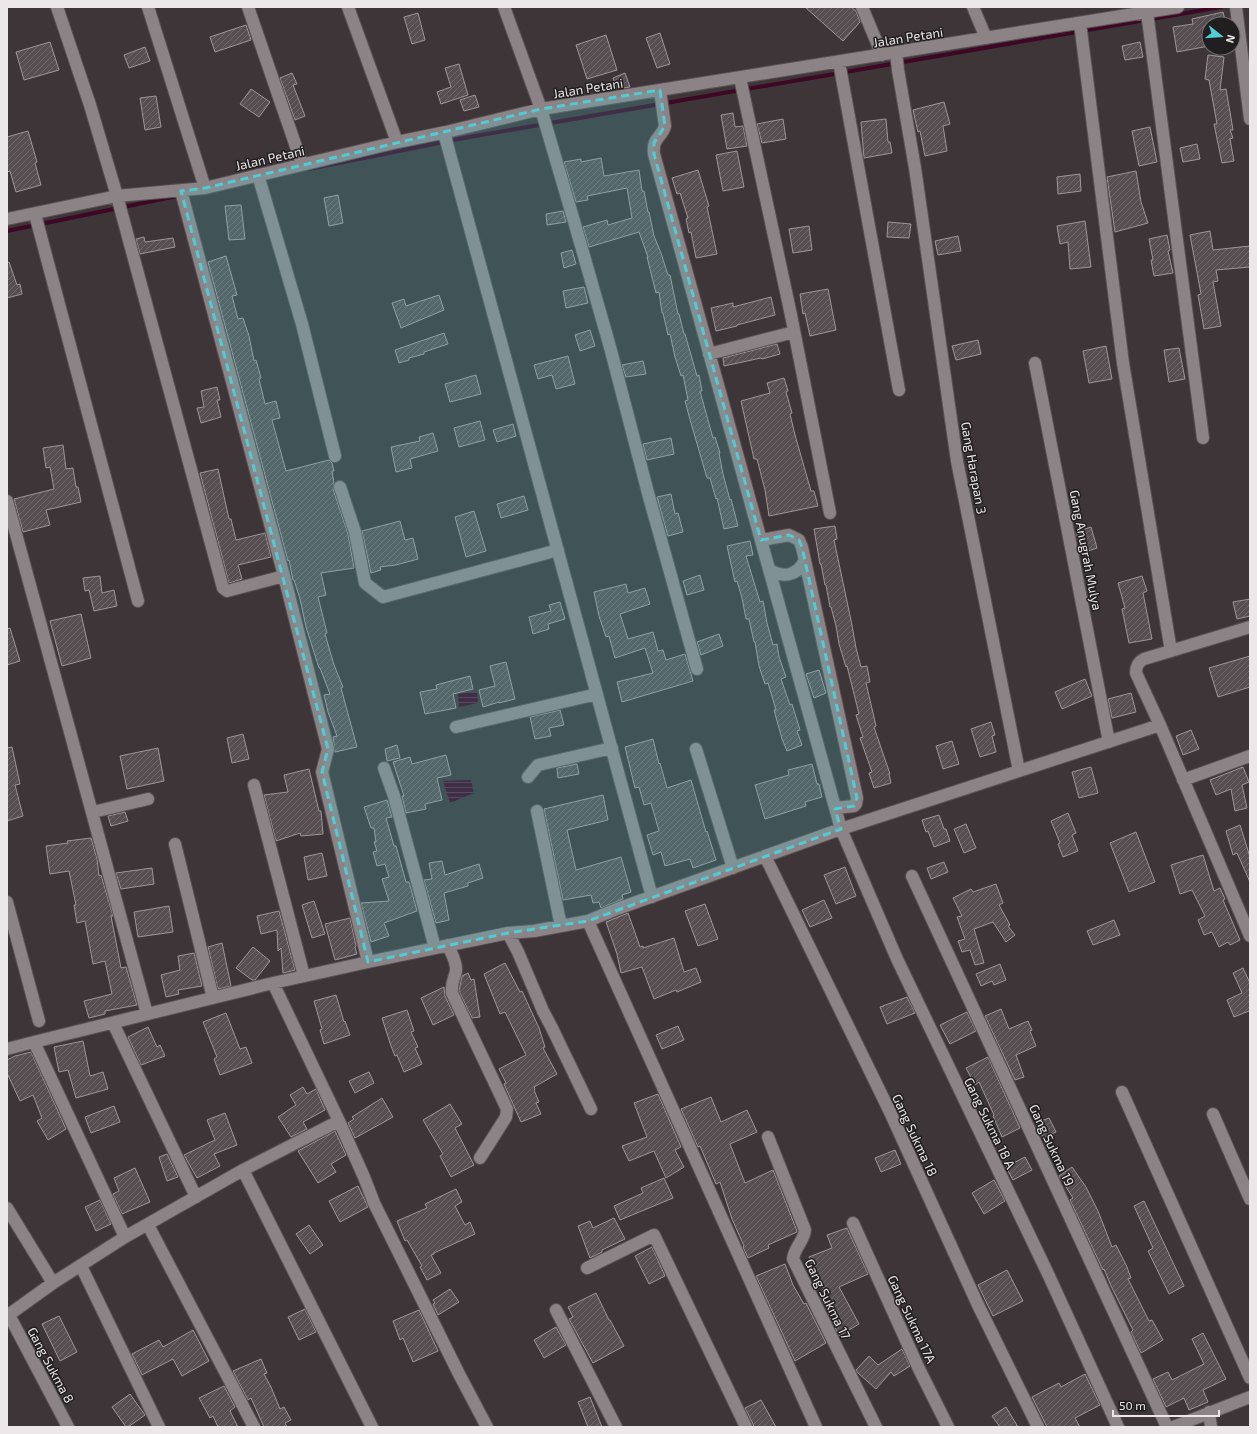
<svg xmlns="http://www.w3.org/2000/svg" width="1257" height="1434" viewBox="0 0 1257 1434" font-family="'Exo 2',sans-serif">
<defs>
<pattern id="water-rules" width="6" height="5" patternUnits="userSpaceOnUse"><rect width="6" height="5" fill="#3d0725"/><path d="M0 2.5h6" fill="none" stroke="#592b45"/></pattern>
<pattern id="building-hatch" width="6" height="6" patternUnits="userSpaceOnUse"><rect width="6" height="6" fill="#564e51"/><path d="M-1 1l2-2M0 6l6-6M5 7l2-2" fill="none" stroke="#6e686a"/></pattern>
</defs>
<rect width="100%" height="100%" fill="#3d3538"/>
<!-- water -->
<path fill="url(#water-rules)" d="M477 692 478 703 459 707 458 694Z
M471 780 474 793 450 803 443 781Z"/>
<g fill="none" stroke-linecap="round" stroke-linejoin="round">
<!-- stream -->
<path stroke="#3d0725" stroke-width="4" d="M309 169 464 138 1221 7
M7 231 177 196"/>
</g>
<!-- building -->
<path fill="url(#building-hatch)" stroke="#a0969a" d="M805 7H851L856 11 860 22 843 41Z
M1223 12 1226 24H1209V46L1177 52 1173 27 1193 24 1192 19Z
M418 13 425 40 412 44 404 17Z
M246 25 251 40 215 52 210 37Z
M660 33 670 64 657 68 646 38Z
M606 35 617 70 587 79 576 45Z
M50 42 59 70 24 80 16 52Z
M1140 42 1143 57 1125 60 1122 46Z
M145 47 150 61 129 68 124 55Z
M1208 55 1224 57 1220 90 1226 89 1231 118 1233 130H1230L1233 138 1230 139 1234 161 1222 163 1214 124H1217L1209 80 1205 79Z
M459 64 468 95 441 104 437 92 451 87 445 68Z
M292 73 297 84 293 85 305 116 295 120 280 78Z
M625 73 630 87 617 89 613 78Z
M251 89 270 102 259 117 240 104Z
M475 95 479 107 464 111 460 100Z
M156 96 161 127 145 130 140 98Z
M944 102 950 124 943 126 947 151 925 156 920 131 918 132 913 110Z
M733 113 735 127 743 126 747 146 727 149 721 115Z
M783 119 786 139 762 143 757 124Z
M886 119 888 142H890L892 153 864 158 861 122Z
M1150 127 1157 162 1139 166 1132 131Z
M28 131 37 162 35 163 41 185 16 192 10 171 7 172V137Z
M1197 144 1200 159 1183 162 1180 148Z
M737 151 744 187 723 191 716 155Z
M601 158 604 176 639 170 642 191H644L648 212H649L654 236 661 253 668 275H670L678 314H679L684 334H685L697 376 699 375 702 391H700L706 413 713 438 715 437 720 453H719L723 474 730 500 731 499 738 526 724 529 717 498 716 499 710 478H707L691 423 685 401 688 400 683 375 681 376 675 357 670 334 668 335 663 313H662L659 292 656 293 647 257H648L639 232 589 247 583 227 607 220 608 225 632 218 627 188 587 196 588 200 576 202 564 162 581 159V162Z
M698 170 709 206 707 207 717 254 696 258 691 232 689 233 686 219 688 218 680 193 677 194 672 178Z
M1136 171 1141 202 1148 223 1115 232 1107 177Z
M1080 174 1081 191 1058 194 1057 177Z
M338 195 343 223 329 226 324 198Z
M241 205 245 239 229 240 225 206Z
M563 211 566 222 547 225 546 214Z
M1085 221 1091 267 1070 269 1068 242 1060 244 1057 226Z
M888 222 911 224 909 238 887 237Z
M809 226 812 250 793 253 789 229Z
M1210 231 1213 250 1250 246V267L1216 270 1218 281 1213 282 1221 326 1204 329 1198 295 1201 294 1190 235Z
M1167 235 1170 250 1168 251 1173 273 1154 276 1151 260H1153L1149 239Z
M958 236 961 251 938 255 935 241Z
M144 237 145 242 173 238 175 247 140 254 136 239Z
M572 250 576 264 564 268 561 253Z
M226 256 237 295 232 296 238 319 243 318 249 336 254 361 256 360 261 378 259 379 265 404 276 401 280 418 272 420 286 471 329 460 332 463 334 471H332L334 483 333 489 348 534 354 568 321 573 326 595 318 597 327 633 325 634 334 665 343 687 341 688 357 747 335 752 333 737 337 736 328 712 324 695 330 694 320 668H319L306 627 300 599 294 580H293L289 560 288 561 208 262Z
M9 262 17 285 20 284 22 294 7 298V263Z
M584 287 588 303 566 308 563 291Z
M828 289 836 330 810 336 805 313 803 314 800 294Z
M439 295 444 310 401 328 392 303 404 299 406 306Z
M771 297 775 315 737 325V326L716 331 711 308 733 303V307Z
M590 330 595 346 580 351 575 335Z
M444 333 448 344 424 352V354L409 358V360L399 363 395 350Z
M978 340 981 354 956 360 952 346Z
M777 344 780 354 762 359 761 358 724 366 723 358Z
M1106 346 1112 379 1089 383 1083 351Z
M1179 348 1185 379 1169 382 1164 350Z
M568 356 575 384 556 389 552 375 538 379 534 365Z
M643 361 646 374 626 377 622 365Z
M476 375 481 394 450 402 445 384Z
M784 378 788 391 786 392 792 413 790 414 795 435 811 491H814L818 506 769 516 765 490 757 459H754L741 401 770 393 767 383Z
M217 387 220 400H217L221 417 201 423 197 408 204 407 201 391Z
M480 421 485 440 459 447 454 428Z
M513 424 516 436 497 442 493 430Z
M433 433 438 451 410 459 412 468 396 472 391 447 420 441 419 437Z
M671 438 674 454 647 460 643 444Z
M63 445 66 469 73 468 76 487H78L81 502 46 510 50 525 23 532 14 499 54 489 50 467 46 468 43 448Z
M218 469 229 519H231L236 540 265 533 271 557 238 565 242 579 229 583 200 473Z
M671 494 675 514 678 513 683 532 668 536 657 497Z
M524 496 528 510 501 518 497 504Z
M474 511 486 551 466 557 455 517Z
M400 521 405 540 413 538 418 559 396 565 380 567 381 570 371 573 362 531Z
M835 526 837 539 834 540 852 625 856 648 861 667 867 666 870 682 866 683 876 726 874 727 890 774H889L891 783 874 788 869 773 872 772 860 738 863 737 856 715 859 714 847 666 846 667 839 644 836 626 831 607H830L826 585H825L821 564H820L814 529Z
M1091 527 1097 548 1082 553 1076 532Z
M750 541 753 555 746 556 760 602 763 601 767 623 773 645 777 644 779 657 786 677 781 679 790 705 792 704 800 730 797 731 802 745 787 751 782 739 774 710H776L768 683 765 684 759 666 755 642H754L749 619H746L742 598 737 581 735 582 727 546Z
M700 575 704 590 687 595 683 581Z
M100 576 102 593 114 590 117 606 94 611 89 590 85 591 83 578Z
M1142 576 1147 591 1143 593 1152 639 1129 643 1122 609 1125 608 1118 583Z
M626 584 628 593 645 588 650 604 620 614 628 639 653 632 658 651 663 650 666 660 685 654 693 681 622 702 617 682 653 673 645 648 615 658 609 636 606 637 599 616 594 592Z
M1250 599V616L1237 619 1233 602Z
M560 602 565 619 548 624 549 629 533 634 529 617 551 611 549 605Z
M81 614 91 658 62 666 50 621Z
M10 628 20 661 7 665V629Z
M719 634 723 646 701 655 697 642Z
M1250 656V687L1218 697 1209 668Z
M506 662 515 699 499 703V702L483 707 479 690 495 686 490 666Z
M819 670 826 693 814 698 806 674Z
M470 676 473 689 453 694 456 708 425 714 420 692 437 689 436 685Z
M1085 679 1092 696 1062 709 1055 692Z
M1131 693 1136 712 1112 718 1108 699Z
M560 710 564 725 549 728 551 736 535 739 530 717Z
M991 722 995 735 992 736 996 752 980 757 971 729Z
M1191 730 1199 749 1183 755 1176 736Z
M243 734 249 759 232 763 227 738Z
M653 739 659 764 660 763 667 788 691 780 706 832 707 831 716 860 693 868 690 859 665 866 661 852 653 855 647 835 659 831 651 803 644 805 639 787 635 788 625 747Z
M952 741 959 764 943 769 936 746Z
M397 745 400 758 387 761 385 749Z
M12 747 20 784 15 785 23 816 7 821V748Z
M158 748 164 781 127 789 120 756Z
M446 755 451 775 437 778 442 800 425 804 426 809 406 813 402 796H404L393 762 410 757 412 764Z
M577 764 579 774 558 778 557 768Z
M812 764 817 784H819L822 797 805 802 806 806 765 819 755 785 789 775 788 770Z
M1091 767 1098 793 1079 798 1072 772Z
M1243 767 1249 782 1242 785 1247 808 1235 811 1231 789 1216 795 1210 780Z
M309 769 319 811H321L323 834 301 836 300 833 276 841 264 795 288 792 284 775Z
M603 795 608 820 567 830 576 870 621 857 631 892 622 895 623 899 601 908 599 902 593 903 591 895 563 900 544 809Z
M387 800 392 817 386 818 394 846H396L406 882H409L417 911 384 923 389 936 371 942 361 903 389 901 382 879 389 877 385 864 377 866 373 852 377 851 374 842H376L374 828H371L364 807Z
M125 812 128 821 111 826 108 816Z
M1068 813 1076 833 1072 835 1078 851 1063 857 1058 844 1060 843 1051 821Z
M939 815 944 829H946L950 841 934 847 928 831 926 832 922 820Z
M966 824 976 848 964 853 954 829Z
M1240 825 1250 857V882L1237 853 1233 855 1226 831Z
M1136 832 1155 882 1129 892 1110 843Z
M91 838 97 859 99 876 101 875 113 916H111L121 968 126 967 137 1005 105 1011V1014L89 1018 84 1001 112 994 105 961 93 964 85 921 77 923 74 905H76L69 871 50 874 46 846 68 843 67 841Z
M322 853 327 876 308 880 304 857Z
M1203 855 1214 891 1220 888 1225 899 1223 900 1240 940 1230 945 1228 942 1219 947 1212 932 1204 935 1198 920 1205 916 1192 890 1180 894 1171 865Z
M442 861 445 875 479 864 483 878 468 883V886L444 893 449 920 436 923 424 880 432 879 429 863Z
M944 862 948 872 931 879 927 868Z
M845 867 856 896 836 904 824 875Z
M152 868 154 884 121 889 116 873Z
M996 884 1003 903 999 905 1010 925 1008 926 1015 935 1006 942 993 922 974 929 984 963 975 965 970 950 962 952 958 941 965 939 957 917 962 916 953 898 971 889 973 892Z
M824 900 832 918 810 927 802 910Z
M314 901 325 934 312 938 302 905Z
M705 904 718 939 698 946 685 911Z
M169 906 173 932 138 937 134 912Z
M279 911 295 970 283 973 281 948 278 951 277 930 261 934 257 916Z
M628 913 640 947 643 946V948L674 938 684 972 696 968 701 982 677 992 676 990 654 999 642 967 621 973 617 954 606 922Z
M350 918 356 946 355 947 357 954 335 960 325 924Z
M1114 920 1120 935 1093 945 1087 931Z
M222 943 231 986 218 989 208 947Z
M253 947 270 961 255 980H252L236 968Z
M194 953 202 986 178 990 179 994 166 997 161 975 180 970 178 956Z
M505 963 520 992 522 991 539 1028 545 1047 543 1048 557 1074 534 1087 535 1089 534 1090 539 1102 536 1103 541 1114 521 1122 504 1084 506 1083 499 1069 526 1055 505 1012 500 1014 484 974Z
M1000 964 1006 980 994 985 992 981 981 986 976 974Z
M1243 968 1250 983V1013L1249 1011 1234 1017 1227 1000 1242 993 1233 973Z
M468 973 471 980 474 979 480 1017 472 1018 459 991 462 976Z
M444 987 445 996 454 1015 433 1025 421 998Z
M336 995 344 1022 345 1021 350 1035 324 1044 320 1030 322 1029 314 1001Z
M907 997 915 1013 887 1024 880 1007Z
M1001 1009 1009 1029 1028 1021 1032 1030 1030 1031 1036 1046 1016 1055 1024 1077 1015 1080 985 1016Z
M407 1010 414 1031 411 1032 418 1047 415 1048 422 1064 404 1072 397 1055 395 1056 391 1046 382 1018Z
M967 1012 976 1031 950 1044 940 1025Z
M226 1013 240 1049 246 1047 252 1063 220 1075 214 1059 217 1057 203 1022Z
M678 1026 684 1040 662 1049 656 1035Z
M148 1027 157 1047 160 1045 165 1056 141 1065 128 1037Z
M83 1041 90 1076 103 1072 108 1089 76 1098 68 1070 59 1072 54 1047Z
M31 1052 66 1129 48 1140 37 1121 42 1118 33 1095 20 1101 7 1073V1060L15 1056Z
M988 1057 1020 1128 1002 1137 993 1116 994 1115 979 1082 975 1085 966 1068Z
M369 1072 374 1083 355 1093 349 1081Z
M303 1087 307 1094 316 1089 325 1110 303 1122 307 1129 291 1137 278 1117 296 1105 290 1095Z
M658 1094 681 1147 675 1150 684 1167 666 1178 654 1151 629 1161 622 1146 647 1137 634 1103Z
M711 1097 721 1122 747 1110 757 1132 730 1144 745 1183 773 1170 797 1231V1232L768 1245 769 1248 748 1258 743 1247 744 1246 732 1219 720 1182 716 1184 700 1146 698 1147 681 1109Z
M382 1098 393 1117 355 1138 348 1123 354 1119 352 1117Z
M450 1104 462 1124 455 1128 474 1165 451 1177 440 1156 443 1154 423 1120Z
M114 1106 120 1122 91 1133 85 1117Z
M225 1113 237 1145 214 1154 220 1166 197 1178 184 1155 215 1140 207 1120Z
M1049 1118 1056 1132 1043 1138 1036 1123Z
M335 1131 346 1155 331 1164 336 1172 318 1183 298 1151Z
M895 1150 901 1164 881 1172 875 1158Z
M167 1154 178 1177 167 1181 159 1157Z
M1025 1157 1032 1170 1013 1180 1006 1167Z
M1072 1167 1086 1187 1098 1211 1112 1247 1116 1245 1127 1267 1131 1278 1128 1279 1149 1321 1152 1320 1163 1340 1141 1353 1131 1332 1133 1330 1111 1286 1104 1269 1103 1270 1070 1200 1073 1198 1059 1176Z
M135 1168 150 1202 122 1214 113 1194 119 1191 114 1178Z
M664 1178 673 1198 620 1220 614 1206 643 1193 641 1188Z
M994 1180 1005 1201 984 1214 972 1193Z
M358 1186 368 1207 340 1222 329 1201Z
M456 1189 462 1202 455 1206 465 1225 470 1222 475 1234 434 1253V1254L431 1255 441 1273 427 1280 420 1267 422 1266 407 1240 405 1241 397 1221 427 1208 425 1204Z
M100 1200 111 1224 96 1231 85 1207Z
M1144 1201 1184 1286 1169 1294 1148 1251 1153 1248 1134 1206Z
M614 1218 625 1239 602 1250V1252L590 1258 578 1226 590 1221 593 1228Z
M309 1225 323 1245 310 1254 296 1234Z
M847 1228 868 1274 839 1287 859 1324 839 1336 820 1296 824 1294 822 1290 824 1289 817 1277 809 1257 832 1248 827 1235Z
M652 1247 665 1276 649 1284 635 1256Z
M785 1264 793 1285 804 1304 806 1303 826 1343 795 1361 756 1276Z
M1007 1270 1023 1301 993 1316 978 1285Z
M450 1289 459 1302 438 1315 433 1304 435 1303 433 1300Z
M596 1293 609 1320H610L624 1346 593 1363 569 1319 573 1317 568 1307Z
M305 1309 316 1332 299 1340 288 1317Z
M419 1310 438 1351 413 1362 403 1338 400 1340 393 1321Z
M59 1316 77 1352 60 1361 42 1324Z
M556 1327 566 1345 544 1358 534 1340Z
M193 1330 209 1361 182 1376 173 1359 142 1375 132 1354 159 1340 163 1347Z
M1203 1333 1226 1379 1203 1390 1208 1402 1189 1410 1184 1398 1166 1407 1153 1379 1168 1372 1172 1380 1204 1364 1192 1339Z
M902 1349 910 1366 894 1376 891 1372 876 1389 858 1373 856 1370 869 1356 878 1365Z
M261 1359 267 1373 264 1374 271 1387 280 1409 284 1407 291 1420 285 1423 287 1427H264L251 1398 248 1400 233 1371Z
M1085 1374 1100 1405 1075 1418 1080 1427H1047L1032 1397 1059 1383 1061 1387Z
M224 1386 235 1407 230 1411 238 1427H218L213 1416 210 1418 199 1398Z
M130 1394 145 1415 128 1427H126L112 1407Z
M590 1397 602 1427H588L578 1402Z
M761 1400 776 1427H754L753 1424 745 1408Z
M1006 1407 1018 1427H1000L992 1416Z"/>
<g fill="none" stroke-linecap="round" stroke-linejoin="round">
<!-- street casing -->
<g stroke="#585254" stroke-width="14">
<path id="street" d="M57 7 90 105 117 196 223 588 227 591 284 576
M148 7 205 188
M248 7 302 164
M348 7 397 142
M504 7 541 109 576 228 610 347 648 493 697 669
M862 7 882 55
M973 7 986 38
M1236 7 1250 119
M1147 12 1203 438
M1080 23 1123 363 1171 651
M896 52 898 70 915 168 957 461 1019 771
M839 62 899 390
M740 78 791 315 830 513
M660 90 665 126C662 138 652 137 654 154L841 829 897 959 1049 1276 1118 1427
M446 132V140L652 897
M258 175 302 324 335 456
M181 191 284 576 328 749 322 772 368 962
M35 214 138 601
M7 219 117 196 205 188 397 142 446 132 541 109 1178 7
M709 354 794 332
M1035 363 1109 742
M340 487 355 532 365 583 383 597 558 550
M7 501 147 1014
M761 540 789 535 799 540 802 547 857 798 856 804 854 806 836 808
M770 570C783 578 796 576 804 562
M1160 725 1250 936
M456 727 597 694
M696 749 733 868
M384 768 394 796 435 948
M528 777 538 765 612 748
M1183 780 1250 756
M254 785 304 976
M537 811 561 926
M93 812 148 799
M175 844 213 998
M765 856 890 1112 978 1305 1038 1427
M912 876 1167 1427
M7 902 39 1021
M588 921 816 1427
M508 933 518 952 543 1011 552 1028 591 1109
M448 945C451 953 457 962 456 971 454 980 451 982 452 993L507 1109 506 1117 480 1158
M113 1023 196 1197
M7 1049 34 1042
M1122 1092 1250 1378
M1213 1114 1250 1199
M339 1121 364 1177 374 1203 459 1374 487 1427
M768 1137 805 1230C804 1241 794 1248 793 1259L876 1427
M243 1170 372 1427
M7 1208 53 1283
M853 1223 919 1369 948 1427
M148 1225 254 1427
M125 1237 34 1042 273 983 368 962 508 933 534 931 588 921 617 909 841 829 1160 725 1136 673C1136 666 1138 662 1144 659L1250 627
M81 1266 159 1427
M587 1268 654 1235 746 1427
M556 1310 616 1427
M9 1315 68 1427
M7 1316 53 1283 125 1237 243 1170 339 1121 273 983
M1209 1412 1211 1427
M1173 1427 1250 1397"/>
</g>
<!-- street -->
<use href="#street" stroke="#8c8387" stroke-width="12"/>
</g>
<!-- marked area -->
<path fill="#51ccd4" fill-opacity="0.2" stroke="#51ccd4" stroke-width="3" stroke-dasharray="8 5" stroke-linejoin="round" d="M660 90 665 126 654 143V154L761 540 789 535 799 540 802 547 857 798 854 806 835 809 841 829 588 921 508 933 368 962 322 772 328 749 181 191 205 188 541 109Z"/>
<g text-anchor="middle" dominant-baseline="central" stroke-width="3" stroke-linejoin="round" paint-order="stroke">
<!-- street labels -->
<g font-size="13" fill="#ece7e9" stroke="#211e1f">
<text transform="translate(908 37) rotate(-9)">Jalan Petani</text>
<text transform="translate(588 88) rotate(-9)">Jalan Petani</text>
<text transform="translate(270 158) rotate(-13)">Jalan Petani</text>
<text transform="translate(974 468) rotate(80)">Gang Harapan 3</text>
<text transform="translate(1086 550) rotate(79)">Gang Anugrah Mulya</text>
<text transform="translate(990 1123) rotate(64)">Gang Sukma 18 A</text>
<text transform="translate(915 1135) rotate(65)">Gang Sukma 18</text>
<text transform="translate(1052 1145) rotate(65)">Gang Sukma 19</text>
<text transform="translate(828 1299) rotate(64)">Gang Sukma 17</text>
<text transform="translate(912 1319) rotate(65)">Gang Sukma 17A</text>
<text transform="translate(51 1365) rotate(62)">Gang Sukma 8</text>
</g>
</g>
<!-- border -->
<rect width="1257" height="1434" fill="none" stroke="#ece7e9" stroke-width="16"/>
<!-- north arrow -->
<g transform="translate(1221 36) rotate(107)"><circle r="19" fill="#211e1f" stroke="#726e70"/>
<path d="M0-3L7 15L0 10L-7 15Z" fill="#51ccd4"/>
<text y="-6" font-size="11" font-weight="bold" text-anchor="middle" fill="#ece7e9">N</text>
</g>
<!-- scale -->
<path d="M1113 1410v6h106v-6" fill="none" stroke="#ece7e9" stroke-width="2"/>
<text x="1119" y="1410" font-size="12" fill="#ece7e9" stroke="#211e1f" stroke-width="3" paint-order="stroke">50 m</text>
</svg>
